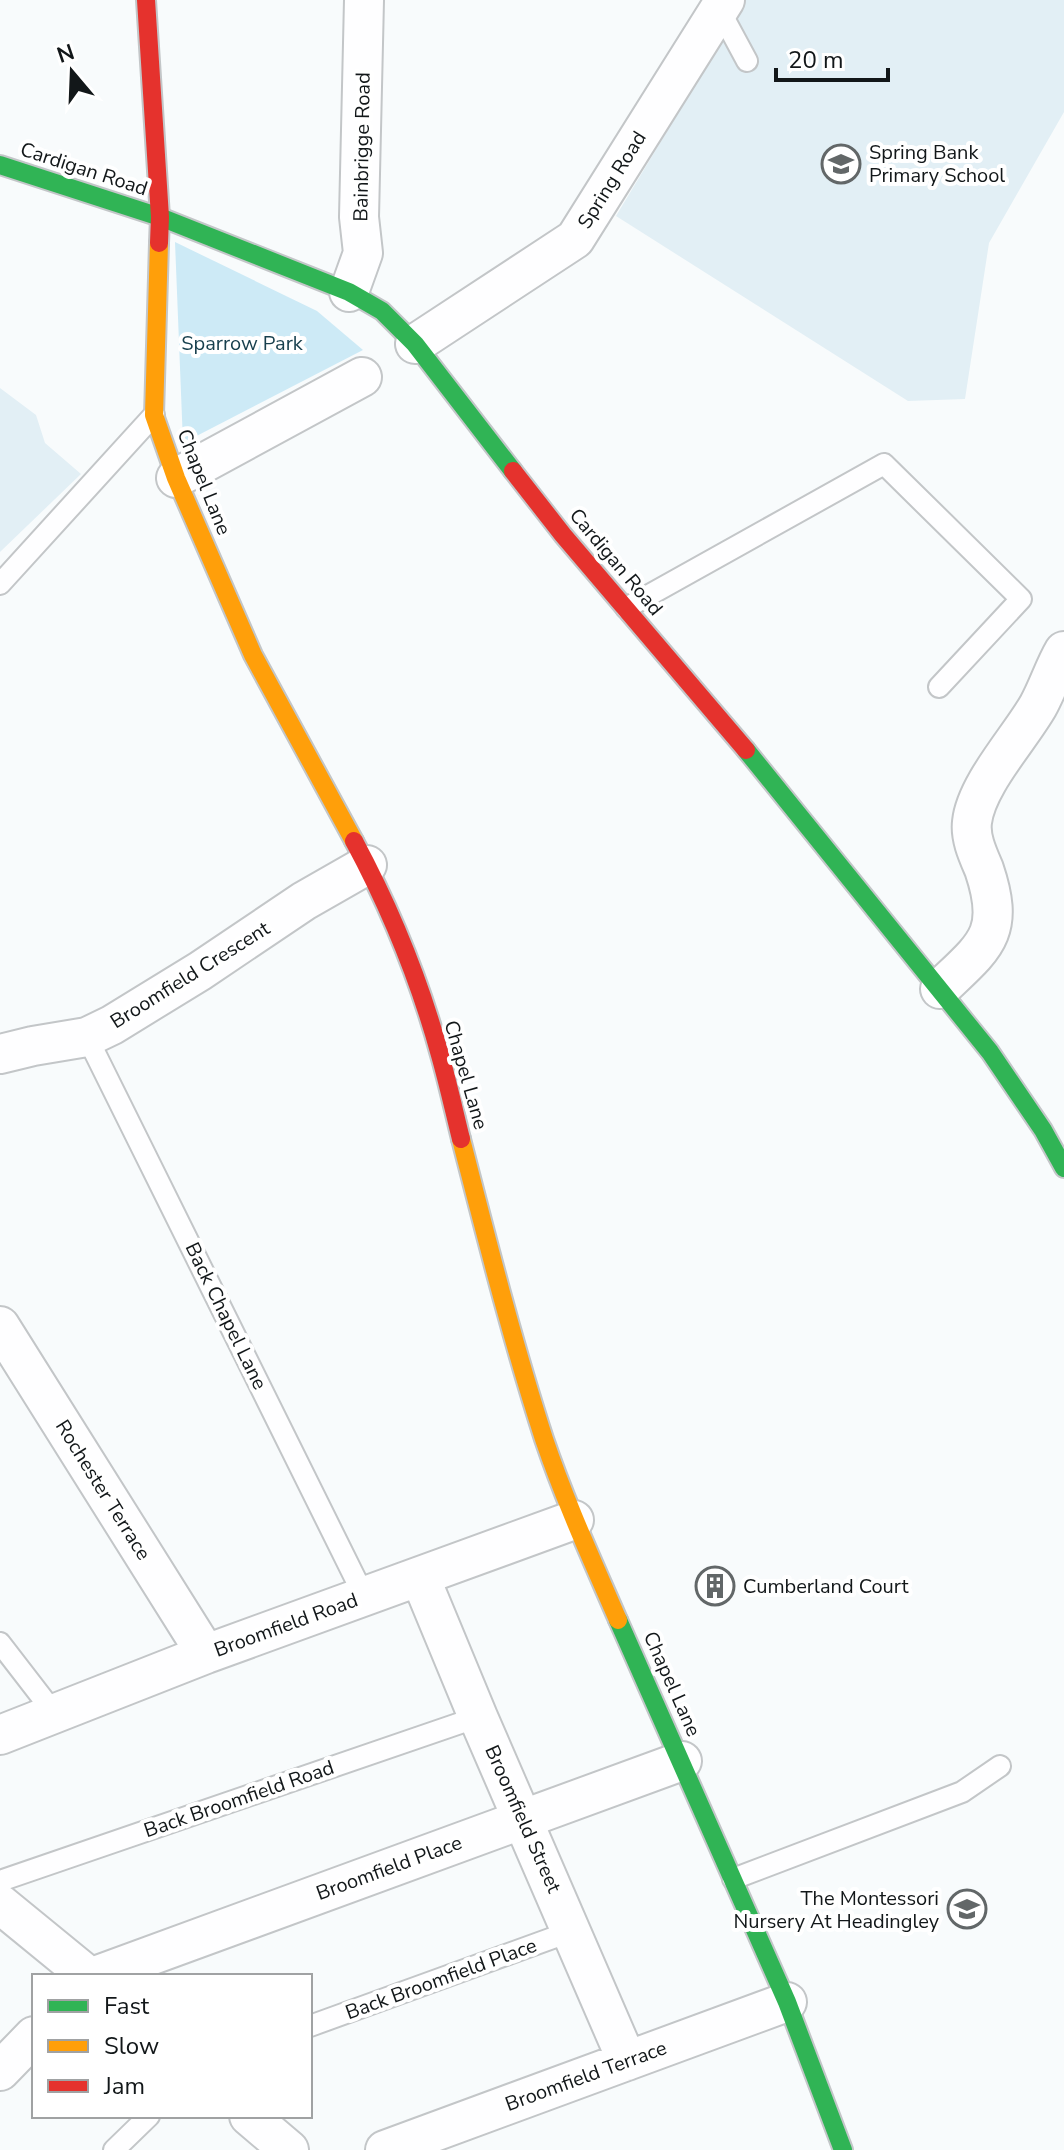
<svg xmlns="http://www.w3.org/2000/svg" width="1064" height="2150" viewBox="0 0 1064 2150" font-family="'Nunito Sans',sans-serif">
<rect width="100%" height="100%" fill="#f8fbfc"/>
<!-- built -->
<path fill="#e2eff5" d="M746 0H1064V112L989 243 965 399 908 401 616 216Z
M0 388 36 415 45 443 81 474 0 552Z"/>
<!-- green -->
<path fill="#cdeaf6" d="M175 242 317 311 363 350 183 443Z"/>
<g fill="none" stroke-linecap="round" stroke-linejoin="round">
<!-- lane casing -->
<g stroke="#c3c6c8" stroke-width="24">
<path id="lane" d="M719 9 747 61
M0 584 154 415
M626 608 884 464 1021 599 939 687
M87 1037 364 1596
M0 1643 54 1713
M733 1879 962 1792 1000 1766
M0 1881 478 1717
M310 2026 572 1931
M114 2150 149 2116"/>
</g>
<!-- street casing -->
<g stroke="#c3c6c8" stroke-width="42">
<path id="street" d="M349 292 363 253 359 217 364 0
M415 344 575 239 725 0
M176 478 362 377
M940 989C985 946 1006 934 984 869 978 855 970 838 972 822 976 785 1019 739 1038 706 1048 688 1054 668 1064 651
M0 1054 33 1046 87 1037 112 1025 200 971 304 901 367 865
M0 1326 206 1654
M420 1577 478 1717 627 2061
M0 1735 206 1654 574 1520
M0 1904 88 1976
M95 1976 682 1761
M0 2071 34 2036
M249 2116 289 2150
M385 2150 787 2002"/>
</g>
<!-- fast casing -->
<g stroke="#c3c6c8" stroke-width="22">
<path id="fast" d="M0 165 160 217 349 292 382 311 415 344 513 471
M746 750 990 1052 1043 1130 1064 1168
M618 1620 787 2002 843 2150"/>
</g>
<!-- slow casing -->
<g stroke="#c3c6c8" stroke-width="22">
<path id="slow" d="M159 243 154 415 176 478 253 655 354 841
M461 1139C487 1240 512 1340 544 1439 565 1501 592 1560 618 1620"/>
</g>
<!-- jam casing -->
<g stroke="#c3c6c8" stroke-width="22">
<path id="jam" d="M146 0 160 217 159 243
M513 471 563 535 746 750
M354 841C390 908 420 982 440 1055 448 1083 454 1111 461 1139"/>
</g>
<!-- lane -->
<use href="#lane" stroke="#fefeff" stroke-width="20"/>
<!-- street -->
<use href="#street" stroke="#fefeff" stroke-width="38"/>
<!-- fast -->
<use href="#fast" stroke="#30b455" stroke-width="18"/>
<!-- slow -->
<use href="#slow" stroke="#ff9f0a" stroke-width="18"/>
<!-- jam -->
<use href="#jam" stroke="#e5322d" stroke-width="18"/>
</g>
<!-- icons -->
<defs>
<g id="school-ring" transform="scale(2)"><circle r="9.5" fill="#fff" stroke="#626768" stroke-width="1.5"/><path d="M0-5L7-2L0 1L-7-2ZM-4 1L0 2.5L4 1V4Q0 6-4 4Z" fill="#626768"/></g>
<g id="building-ring" transform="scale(2)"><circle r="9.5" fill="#fff" stroke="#626768" stroke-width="1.5"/><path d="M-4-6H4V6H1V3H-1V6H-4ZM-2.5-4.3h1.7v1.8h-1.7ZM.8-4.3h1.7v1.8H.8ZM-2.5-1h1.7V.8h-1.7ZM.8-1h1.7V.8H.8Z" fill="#626768"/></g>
</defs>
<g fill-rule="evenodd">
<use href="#school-ring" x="841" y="164"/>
<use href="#building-ring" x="715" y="1586"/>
<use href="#school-ring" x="967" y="1909"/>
</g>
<g text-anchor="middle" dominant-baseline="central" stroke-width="8" stroke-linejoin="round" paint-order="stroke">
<!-- street labels -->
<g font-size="20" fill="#121719" stroke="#fff">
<text transform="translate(362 147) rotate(-89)">Bainbrigge Road</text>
<text transform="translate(84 169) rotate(18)">Cardigan Road</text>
<text transform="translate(612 180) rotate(-58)">Spring Road</text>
<text transform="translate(204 482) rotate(68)">Chapel Lane</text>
<text transform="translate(616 562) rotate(50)">Cardigan Road</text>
<text transform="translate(190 975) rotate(-32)">Broomfield Crescent</text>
<text transform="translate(466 1075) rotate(74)">Chapel Lane</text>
<text transform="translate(226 1316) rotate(64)">Back Chapel Lane</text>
<text transform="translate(103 1490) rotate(58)">Rochester Terrace</text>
<text transform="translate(286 1625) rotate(-20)">Broomfield Road</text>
<text transform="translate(672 1684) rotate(66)">Chapel Lane</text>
<text transform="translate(239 1799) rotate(-19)">Back Broomfield Road</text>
<text transform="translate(523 1819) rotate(66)">Broomfield Street</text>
<text transform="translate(389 1868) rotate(-20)">Broomfield Place</text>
<text transform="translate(441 1979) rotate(-20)">Back Broomfield Place</text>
<text transform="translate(586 2076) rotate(-20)">Broomfield Terrace</text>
</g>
<!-- poi labels -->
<g font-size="20" fill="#121719" stroke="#fff" text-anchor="start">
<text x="869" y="152">Spring Bank<tspan x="869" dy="23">Primary School</tspan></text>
<text x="743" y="1586">Cumberland Court</text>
<text x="939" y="1898" text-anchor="end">The Montessori<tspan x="939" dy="23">Nursery At Headingley</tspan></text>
</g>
<!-- park labels -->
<g font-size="20" fill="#173f4d" stroke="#fff">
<text x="242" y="343">Sparrow Park</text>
</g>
</g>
<!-- legend -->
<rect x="32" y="1974" width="280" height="144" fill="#ffffff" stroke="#a0a2a3" stroke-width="2"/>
<rect x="48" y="2000" width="40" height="12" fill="#30b455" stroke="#a0a2a3" stroke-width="2"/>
<text x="104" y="2014" font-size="24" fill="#121719">Fast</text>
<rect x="48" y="2040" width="40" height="12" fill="#ff9f0a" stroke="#a0a2a3" stroke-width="2"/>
<text x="104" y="2054" font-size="24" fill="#121719">Slow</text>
<rect x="48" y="2080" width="40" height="12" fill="#e5322d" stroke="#a0a2a3" stroke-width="2"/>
<text x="104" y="2094" font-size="24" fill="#121719">Jam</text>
<!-- north arrow -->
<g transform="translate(72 72) rotate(341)" stroke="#ffffff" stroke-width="6" paint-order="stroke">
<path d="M0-6L14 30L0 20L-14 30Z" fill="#121719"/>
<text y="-12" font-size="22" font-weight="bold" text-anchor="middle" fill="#121719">N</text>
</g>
<!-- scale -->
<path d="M776 68v12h112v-12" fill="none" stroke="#121719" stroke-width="4"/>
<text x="788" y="68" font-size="24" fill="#121719" stroke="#ffffff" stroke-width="6" paint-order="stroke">20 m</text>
</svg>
